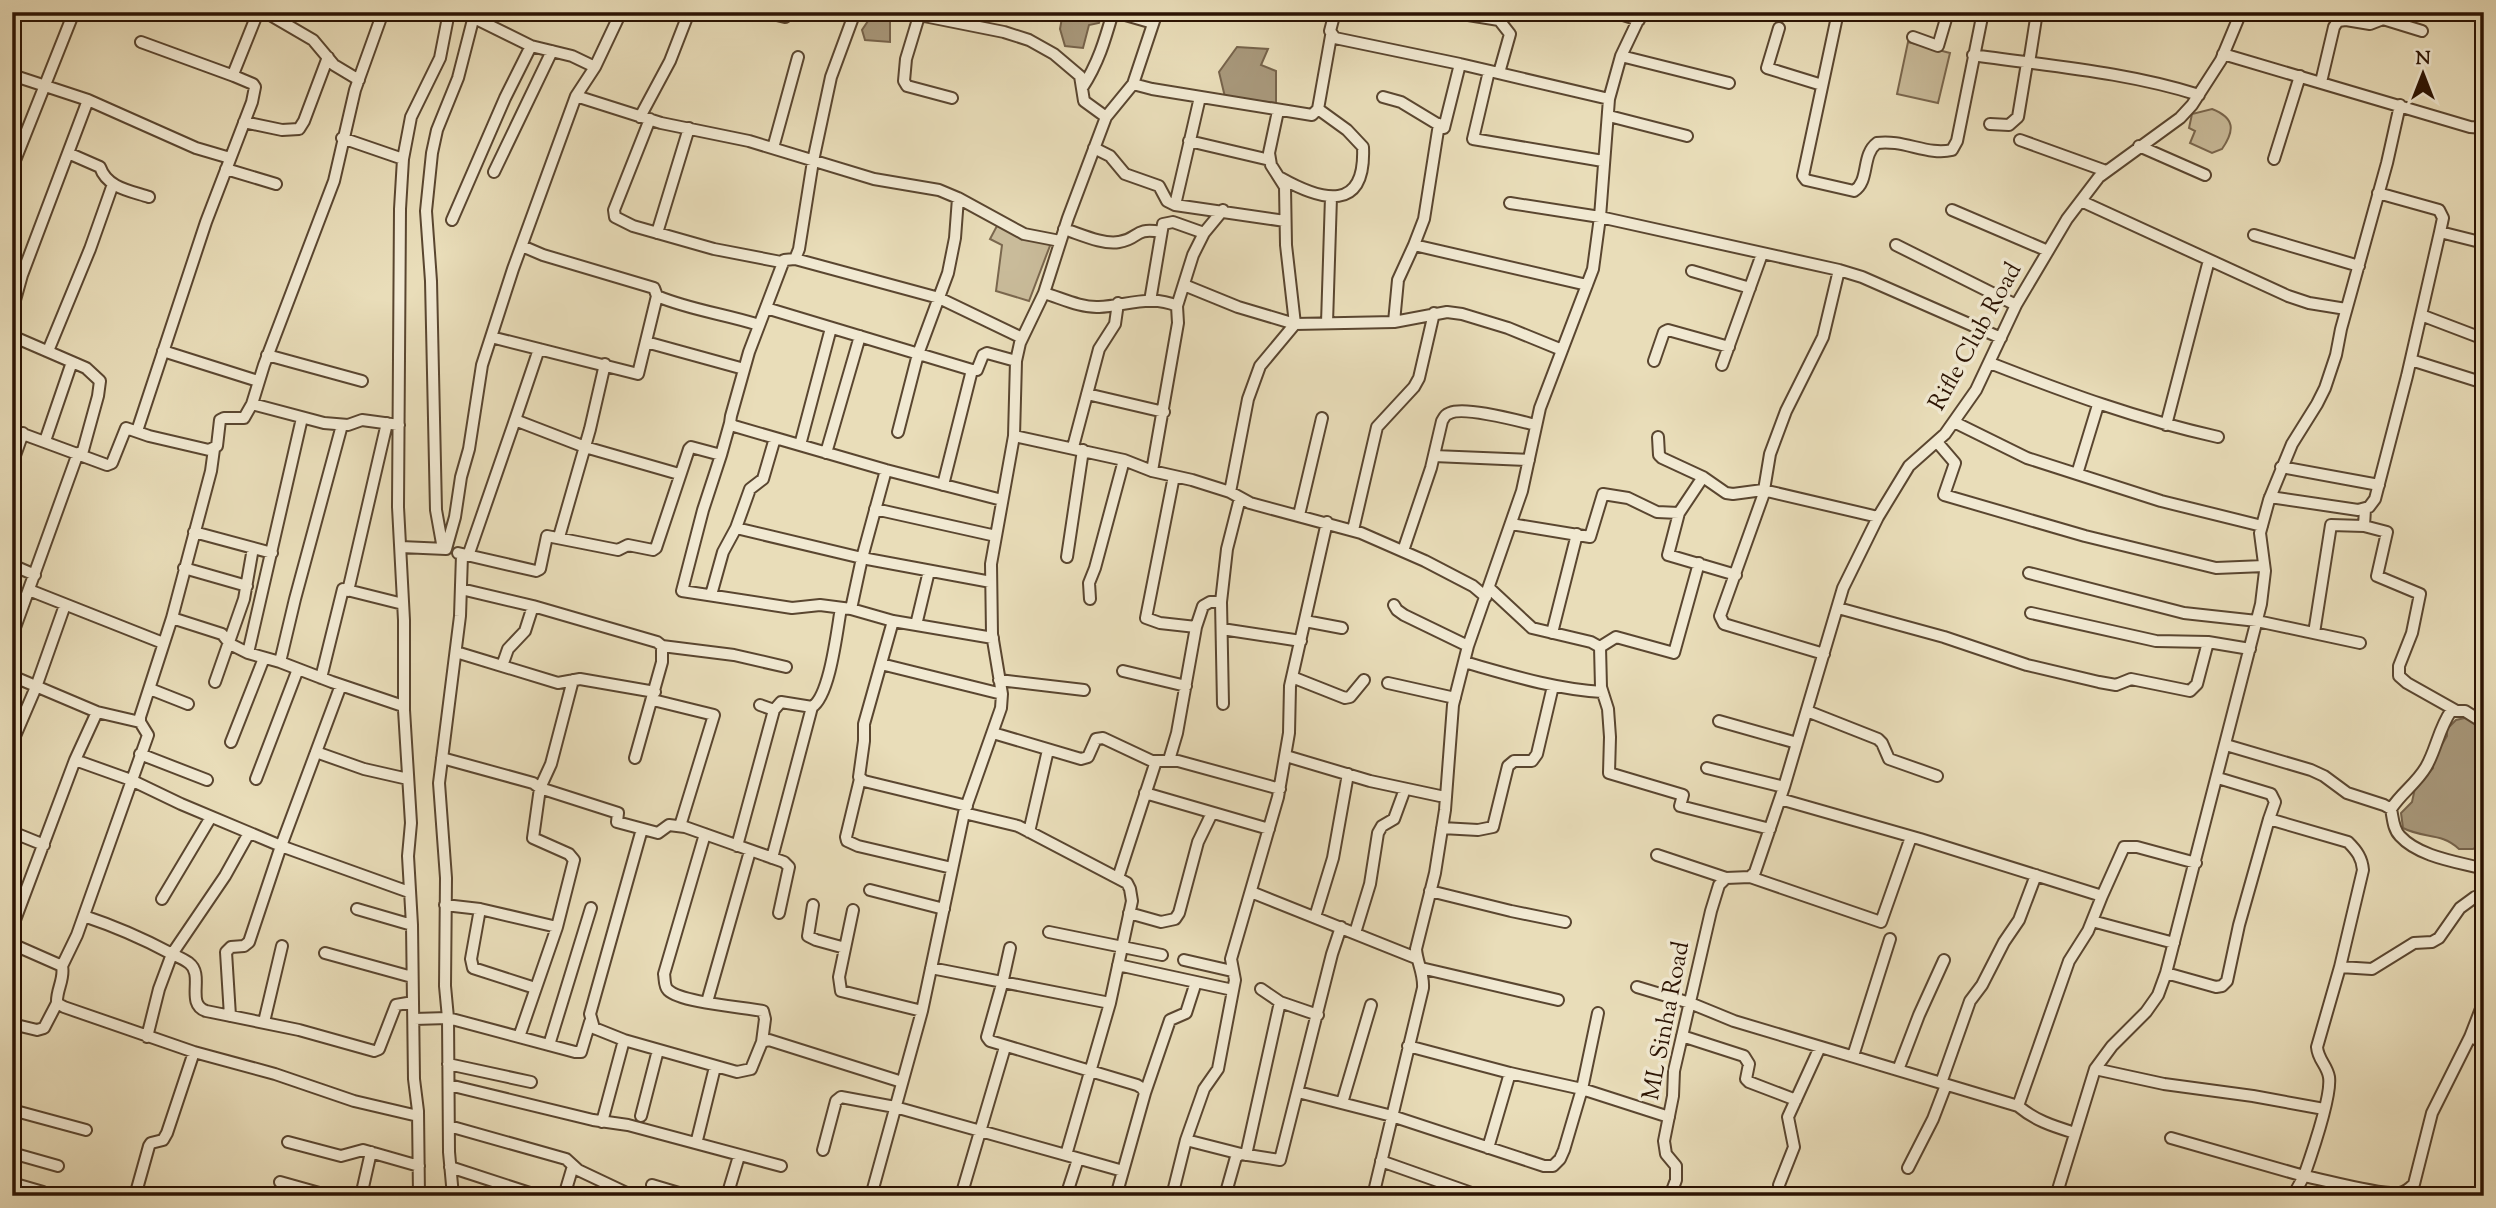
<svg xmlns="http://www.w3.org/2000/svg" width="2496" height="1208" viewBox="0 0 2496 1208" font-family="'Sorts Mill Goudy',serif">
<rect width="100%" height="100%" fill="#e9ddb9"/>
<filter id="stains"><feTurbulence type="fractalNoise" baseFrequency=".00286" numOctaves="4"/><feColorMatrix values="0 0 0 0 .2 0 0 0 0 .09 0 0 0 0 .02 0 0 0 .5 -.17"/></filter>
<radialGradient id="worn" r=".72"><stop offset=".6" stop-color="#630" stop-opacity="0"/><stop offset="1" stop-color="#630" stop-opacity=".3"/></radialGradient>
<!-- green -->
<path fill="#c9bb9a" stroke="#7a674e" stroke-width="2" d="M1908 42 1950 53 1938 103 1897 94Z
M2212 109C2235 118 2235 130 2222 149L2212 153 2190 143 2195 131 2189 128 2192 114Z
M998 224 1051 243 1029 301 996 291 1002 245 990 239Z"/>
<!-- water -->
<path fill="#a8987b" stroke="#76634b" stroke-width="2" d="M874 12 890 14V42L865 40 862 30Z
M1063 12H1103L1099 23 1089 25 1083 48 1065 46 1060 29Z
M1237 47 1268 49 1261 65 1276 71V103L1225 97 1219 72Z
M2469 717 2484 724V849L2480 846 2473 849H2459C2441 832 2424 839 2403 828L2401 813 2412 802 2415 788 2433 768V760L2447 736V729L2456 720Z"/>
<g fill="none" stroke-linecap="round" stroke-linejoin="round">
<!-- minor casing -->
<g stroke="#5a4630" stroke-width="14">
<path id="minor" d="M265 12 313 40 334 65 359 80
M462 12 531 46 572 56 595 67 621 12
M764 12 785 17 792 12
M904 12 1004 32 1029 40 1054 54 1080 76 1084 101 1106 117
M1115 12 1153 23
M1335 12 1330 31 1335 38 1460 64 1609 99
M1450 12 1499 20
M1614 12 1639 20
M1838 12 1803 176 1806 180 1854 191C1870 181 1861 155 1877 143 1903 139 1928 156 1952 150L1957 141 1983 12
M919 16 906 59 904 81 907 86 952 98
M1779 28 1767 68 1822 85
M1913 37 1938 46 1948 12
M141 42 234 76
M2223 54 2470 127 2484 128
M1973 55C2049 66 2127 72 2199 95
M1621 56 1729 83
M2029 63 2037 12
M1489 71 1473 139 1603 161
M1499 73 1510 34 1499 20 1500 12
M12 75 88 100 196 148 230 158
M2321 82 2334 27 2338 21 2346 20 2370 24 2383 19 2422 31
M1133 84 1152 89 1312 115 1318 109 1331 36
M1082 88C1098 64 1105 40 1113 12
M576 96 661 123 749 141 874 179 939 190 958 198 1024 234 1060 241
M1383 97 1401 102 1444 128 1460 64
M1609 116 1687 136
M640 117 670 61 689 12
M650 119 614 210 615 217 633 226 714 249 781 262
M244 122 282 130 299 129 304 121 328 57
M1990 124 2009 125 2018 117 2027 63
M342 138 403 159
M2020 140 2106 171
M1189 141 1270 160
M2139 146 2205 175
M773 148 798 57
M1094 148 1110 156 1125 174 1159 186 1167 201 1175 205 1285 221
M68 153 100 167C107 188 131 191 149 197
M2274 159 2300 76
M12 168 74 12
M226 169 276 184
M494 172 552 51
M1281 178C1322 201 1366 213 1363 147L1347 130 1318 109
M2378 193 2439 210 2443 218 2440 232 2484 243
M2081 201 2288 296 2309 303 2346 309
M1510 203 1600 217 1839 270 1862 277 2001 338
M1175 205 1200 97
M1952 210 2048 251
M452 220 505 98 531 46
M1064 229C1080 234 1103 245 1119 242 1140 239 1133 227 1161 232
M657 233 689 128
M2254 235 2359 266
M1414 245 1424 219 1439 124
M1896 245 2016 305
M522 246 543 255 654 288 657 296C690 310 725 314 759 325
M795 259 799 249 813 161 831 77 855 12
M1692 271 1750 288
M1184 285 1238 307 1295 324 1394 322 1447 312 1462 314 1508 328 1562 350
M1044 293C1061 298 1081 308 1099 307 1125 306 1151 294 1177 306L1178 323 1152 471
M1150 301 1163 224 1173 222 1204 233
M1177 306 1193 255 1204 233 1223 210
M766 308 972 370H977L983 355 987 353 1016 361
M12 311 22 275 88 100
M2421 315 2484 339
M1394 322 1398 280 1414 245 1587 285
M1327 323 1331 197
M12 336 86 368 100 381 98 396 82 454
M491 337 638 374 657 296
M646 342 744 369
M539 349 515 420 585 447 679 474
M48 351 90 249 113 184
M163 351 258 381
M267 355 362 381
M2411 360 2484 383
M1654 361 1664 332 1668 330 1729 347
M1990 363C2067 393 2137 419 2218 437
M1722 365 1762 254
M1087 394 1164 412
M252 404 264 365 334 181 355 90 383 12
M1954 422 2027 458 2161 501 2262 526
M2166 425 2209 260
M12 430 107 465 112 463 126 428 149 436 209 450 217 446 220 420 224 418H244L252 404 324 423 348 425 362 420 399 425
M137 431 206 222 252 102 255 87 253 84 234 76V72L258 12
M898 432 918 354 948 273 955 238 958 198
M1014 436 1124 460 1152 471 1192 480 1230 492 1250 503 1361 533 1425 561 1473 586 1486 597
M1658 437 1659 455 1662 458 1703 477 1726 493 1733 494 1763 490 1878 517
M45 441 72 362
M1937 442 1955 463 1944 495 2085 536 2216 568 2264 566
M800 445 831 328
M1073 447 1099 349 1115 324 1118 303
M214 449 211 471 172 618 222 634 230 644 248 653 280 662 332 682 403 706
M826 453 860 336
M721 455 703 510 682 591 792 608 820 605 851 609
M1434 456 1529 460
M12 464 23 433
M2281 467 2379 485
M886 470 862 558 851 609 893 621 993 638
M2077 474 2098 405
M1174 476 1146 618 1160 623 1196 627
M943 485 972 370
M1230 492 1248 399 1260 366 1295 324 1286 245 1285 187 1271 165 1269 153 1278 111
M2270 497 2358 510 2369 507 2375 499 2407 376 2440 232
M1002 500 886 470 734 426 730 423 731 416 749 352 784 260 795 259 939 298 1022 338
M875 509 996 536
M2365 509 2364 526 2387 532 2377 576 2420 594 2412 633 2399 666V676L2407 683 2455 710
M1679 513 1668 555 1736 575
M1299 515 1322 418
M1511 524 1590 537 1603 494 1628 498 1657 512 1679 513 1703 477
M736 528 862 558 991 582
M1353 530 1377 427 1414 387 1419 378 1434 313
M194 532 272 553
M559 537 590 429 605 364
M401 547 446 549 455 517 461 477 469 449 482 365 513 269 576 96 595 67
M443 549 436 510 431 281 426 211 432 153 437 130 458 78 475 12
M1403 551 1431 468 1442 421C1445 416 1445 415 1450 413 1465 406 1519 421 1536 425
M458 553 536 571 540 569 547 536 618 550 628 545 653 550 656 548 689 449 691 447 721 455 730 423
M468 556 515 420
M1067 557 1083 450
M12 565 35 575
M184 568 247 586
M2029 573 2184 613 2257 621 2360 643
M1489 588 1532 628 1591 642 1600 647 1601 687 1608 709 1610 737 1609 773 1683 795 1680 806 1770 829
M461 589 533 606 657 642 662 646V662L635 758
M29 590 163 643
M348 591 387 423
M711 595 723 552 736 528 750 489 763 479 775 438
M1090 599 1089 583 1095 568 1124 460
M1394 605 1397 610 1404 615 1468 646
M1838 608 1944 637 2027 665 2099 682 2116 685 2131 679 2190 691 2197 684 2208 642
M2031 613 2156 641 2208 642 2250 649
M893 621 864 724V741L859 777 864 781 967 806
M1305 621 1342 628
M916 625 929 571
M1222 629 1301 641
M1552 633 1577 534
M2314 633 2331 525 2364 526
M12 636 78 453
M662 646 734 655 786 667
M1600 647 1616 637 1674 653 1699 563
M456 652 558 683 580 679 655 692
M248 653 302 418
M1824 654 1724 624 1720 616 1763 496 1770 454 1786 411 1823 337 1839 270
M280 662 295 599 342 425
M1464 662C1510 675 1554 689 1602 692
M881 664 1002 694
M502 666 508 649 525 631 533 606
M1123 671 1186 686
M12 676 97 712 140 722
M1292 677 1345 698 1350 697 1364 680
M321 678 343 589 403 604
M573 680 551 764 540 788 618 813 617 822 658 833 669 825 685 827 784 862 789 867 779 913
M999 680 1084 690
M215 682 244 599 253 548
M1388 683 1455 698
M150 689 188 704
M653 700 714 715 680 826
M1223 704 1221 602 1227 549 1240 498
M760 705 774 710 781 702 812 707C830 696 837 630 841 608
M1807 711 1878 739 1882 743 1889 759 1937 776
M1719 721 1797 743
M993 733 1081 759 1088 757 1096 739 1103 738 1152 761H1178L1280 789
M231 742 264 658
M12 743 36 687 65 605
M2226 745 2311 770 2324 776 2347 793 2384 805 2391 809C2393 818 2393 829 2400 836 2419 857 2458 862 2484 869
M316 752 364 769 408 779
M140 754 207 780
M1286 756 1370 781 1440 796
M442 758 533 783 540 788 533 838 569 854 574 860 557 927 480 909 445 905
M75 760 97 712
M1169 760 1177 733 1196 627 1203 606 1210 602H1221
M1707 768 1784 787
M2218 778 2271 794 2275 802 2269 819 2348 842C2357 851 2362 858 2363 870L2340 967 2372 969 2414 943 2432 942 2439 938 2460 908 2475 897 2484 895
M256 779 298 669
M860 779 846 837 847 841 858 846 952 868
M1145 793 1269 829
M1780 799 1920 839 2102 896 2124 847H2137L2196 863
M2391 809C2401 793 2416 784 2426 767 2436 750 2439 728 2451 711H2465L2484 723
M964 813 1018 826 1127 883 1130 889 1132 901 1110 1003 1066 1155
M1442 828 1478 830 1493 827 1508 766 1514 761H1532L1537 754 1553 686
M642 829 590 1014 594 1028 624 1040 737 1072 751 1069 762 1042 769 1040 902 1082
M12 832 44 845
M1029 832 1048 750
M705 834 664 974C665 979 664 986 668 990 682 1003 743 1007 763 1011L765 1019 762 1042
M737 846 774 710
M1657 855 1726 878
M772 858 812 707
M1750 877 1755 872 1784 787 1843 588 1878 517 1909 466 1945 434 1976 390 2016 305 2067 219 2099 177 2180 118 2192 105 2221 60 2241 12
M1118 878 1156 761
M870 890 944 909
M1430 891 1511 911 1565 922
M1251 892 1416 958
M162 899 211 817
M813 905 808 936 816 940 845 948
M357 909 412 925
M480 909 471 959 473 968 535 988
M853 910 839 977 841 991 922 1011
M1129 913 1161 922 1175 919 1179 913 1198 842 1212 813
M84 916C114 926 142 938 170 953 176 956 184 959 189 963 205 975 185 1004 206 1011L299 1030 374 1051 379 1049 396 1005 413 1002
M1315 917 1333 858 1348 774
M2092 921 2174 943
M12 928 75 760 131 780 181 804 281 846 409 892
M1049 932 1162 955
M1355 933 1370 884 1378 833 1382 826 1394 819 1405 789
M12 944 62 966C65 979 56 990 57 1003L64 1007 194 1052 275 1074 354 1101 418 1116
M1010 948 1002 984 987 1037 990 1041 1137 1085 1142 1088 1145 1093 1116 1196
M325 953 412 977
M1184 960 1232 971
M1118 965 1233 990
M62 966 77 935 148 735 140 722V717L172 618
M2340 967 2317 1047C2318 1060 2327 1065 2329 1077 2332 1096 2311 1156 2304 1176 2326 1180 2381 1196 2400 1193 2406 1192 2410 1188 2414 1184L2432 1113 2470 1037 2484 1001
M931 968 1110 1003
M1421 968 1558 1000
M2166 973 2216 987 2222 986 2227 981 2239 925 2269 819
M1637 987 1690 1003 1734 1021 2018 1106C2036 1121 2053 1126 2075 1133
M1261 989 1280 1002 1318 1015
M707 1002 750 851
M230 1016 226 952 231 947 244 946 249 942 281 846 341 685
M414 1019 448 1018 575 1052H581L590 1022
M264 1022 282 946
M12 1024 37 1030 44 1028 57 1003
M1682 1036 1744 1056 1749 1064 1746 1079 1749 1082 1796 1100
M147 1037 159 989 172 954 225 876 249 833
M519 1037 557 927
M2470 1037 2484 1042
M549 1045 591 908
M1408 1046 1510 1073 1582 1089 1669 1117
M1853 1056 1890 939
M448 1064 531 1082
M2095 1069 2164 1084 2253 1096 2324 1109
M1898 1070 1919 1015 1944 960
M1941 1083 1970 1001 1982 985 2004 942 2019 920 2036 875
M449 1085 593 1120 628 1125 781 1166
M1298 1092 1392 1116 1544 1166H1553L1560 1159 1564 1150 1582 1089 1598 1013
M1145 1093 1170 1020 1186 1013 1196 982
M1342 1103 1371 1005
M2018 1106 2069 961 2088 931 2102 896
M12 1110 86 1130
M641 1116 658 1050
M602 1122 624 1040
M449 1126 566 1159 578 1170 633 1196
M2171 1138 2304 1176 2293 1196
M697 1140 715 1067
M1186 1140 1241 1154
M288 1142 341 1156 363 1150 419 1166
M1488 1148 1510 1073
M823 1150 836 1101 841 1097 895 1107 1123 1171
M12 1153 58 1166
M1246 1155 1280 1002
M1381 1161 1480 1196
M450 1167 539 1196
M1908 1168 1933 1119 1946 1085
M280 1182 330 1196
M12 1183 43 1192
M652 1185 689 1196
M1779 1185 1794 1147 1788 1117 1820 1047
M135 1196 149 1146 151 1143 163 1140 167 1133 194 1052
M361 1196 371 1152
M419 1196 418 1111 414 1079 412 925 408 856 411 823 404 710V620L398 507 400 209 403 159 411 117 440 58 449 12
M453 1196 449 1152 448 1018 445 986 446 878 439 783 460 616 462 555
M564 1196 573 1166
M727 1196 739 1156
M871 1196 922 1011 964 813 1001 708 1002 694 992 634 991 564 1014 436 1016 361 1020 343 1044 293 1068 218 1106 117 1133 84 1157 12
M961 1196 1005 1047
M1066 1196 1078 1159
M1172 1196 1186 1140 1204 1089 1218 1069 1235 980 1231 959 1278 797 1289 733 1290 686 1327 522
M1225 1196 1236 1157 1241 1154 1280 1160 1332 954 1341 927
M1373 1196 1423 988C1424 973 1417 963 1416 949L1435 873 1445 810 1453 705 1468 646 1522 491 1540 408 1593 269 1600 217 1609 99 1621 56 1642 12
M1670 1196 1676 1180V1166L1666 1154 1664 1141 1673 1096 1674 1071 1711 911 1719 885 1726 878 1750 877 1881 922 1911 837
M2056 1196 2095 1069 2112 1046 2146 1012 2158 995 2166 973 2261 604 2265 571 2260 533 2269 500 2292 444 2317 404 2325 388 2336 355 2341 329 2387 163 2400 105"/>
</g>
<!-- minor -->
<use href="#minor" stroke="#f1e9d2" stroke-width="10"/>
</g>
<g text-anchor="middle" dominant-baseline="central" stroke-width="7" stroke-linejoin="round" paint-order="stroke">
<!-- street labels -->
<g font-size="24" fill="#2b1303" stroke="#f1e9d2">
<text transform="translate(1976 337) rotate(-61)">Rifle Club Road</text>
<text transform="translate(1667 1021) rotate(-79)">ML Sinha Road</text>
</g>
</g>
<!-- margin -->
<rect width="2496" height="1208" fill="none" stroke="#e9ddb9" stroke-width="42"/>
<rect x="14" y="14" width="2468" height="1180" fill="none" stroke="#2b1303" stroke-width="3.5"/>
<rect x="21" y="21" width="2454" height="1166" fill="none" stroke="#2b1303" stroke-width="2"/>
<!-- north arrow -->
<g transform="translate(2423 74)" stroke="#f1e9d2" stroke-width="5" paint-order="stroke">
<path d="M0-5L12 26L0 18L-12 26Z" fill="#2b1303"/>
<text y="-10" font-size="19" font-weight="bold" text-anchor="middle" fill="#2b1303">N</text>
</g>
<rect width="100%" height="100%" filter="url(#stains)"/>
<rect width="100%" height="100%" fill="url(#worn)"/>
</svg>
